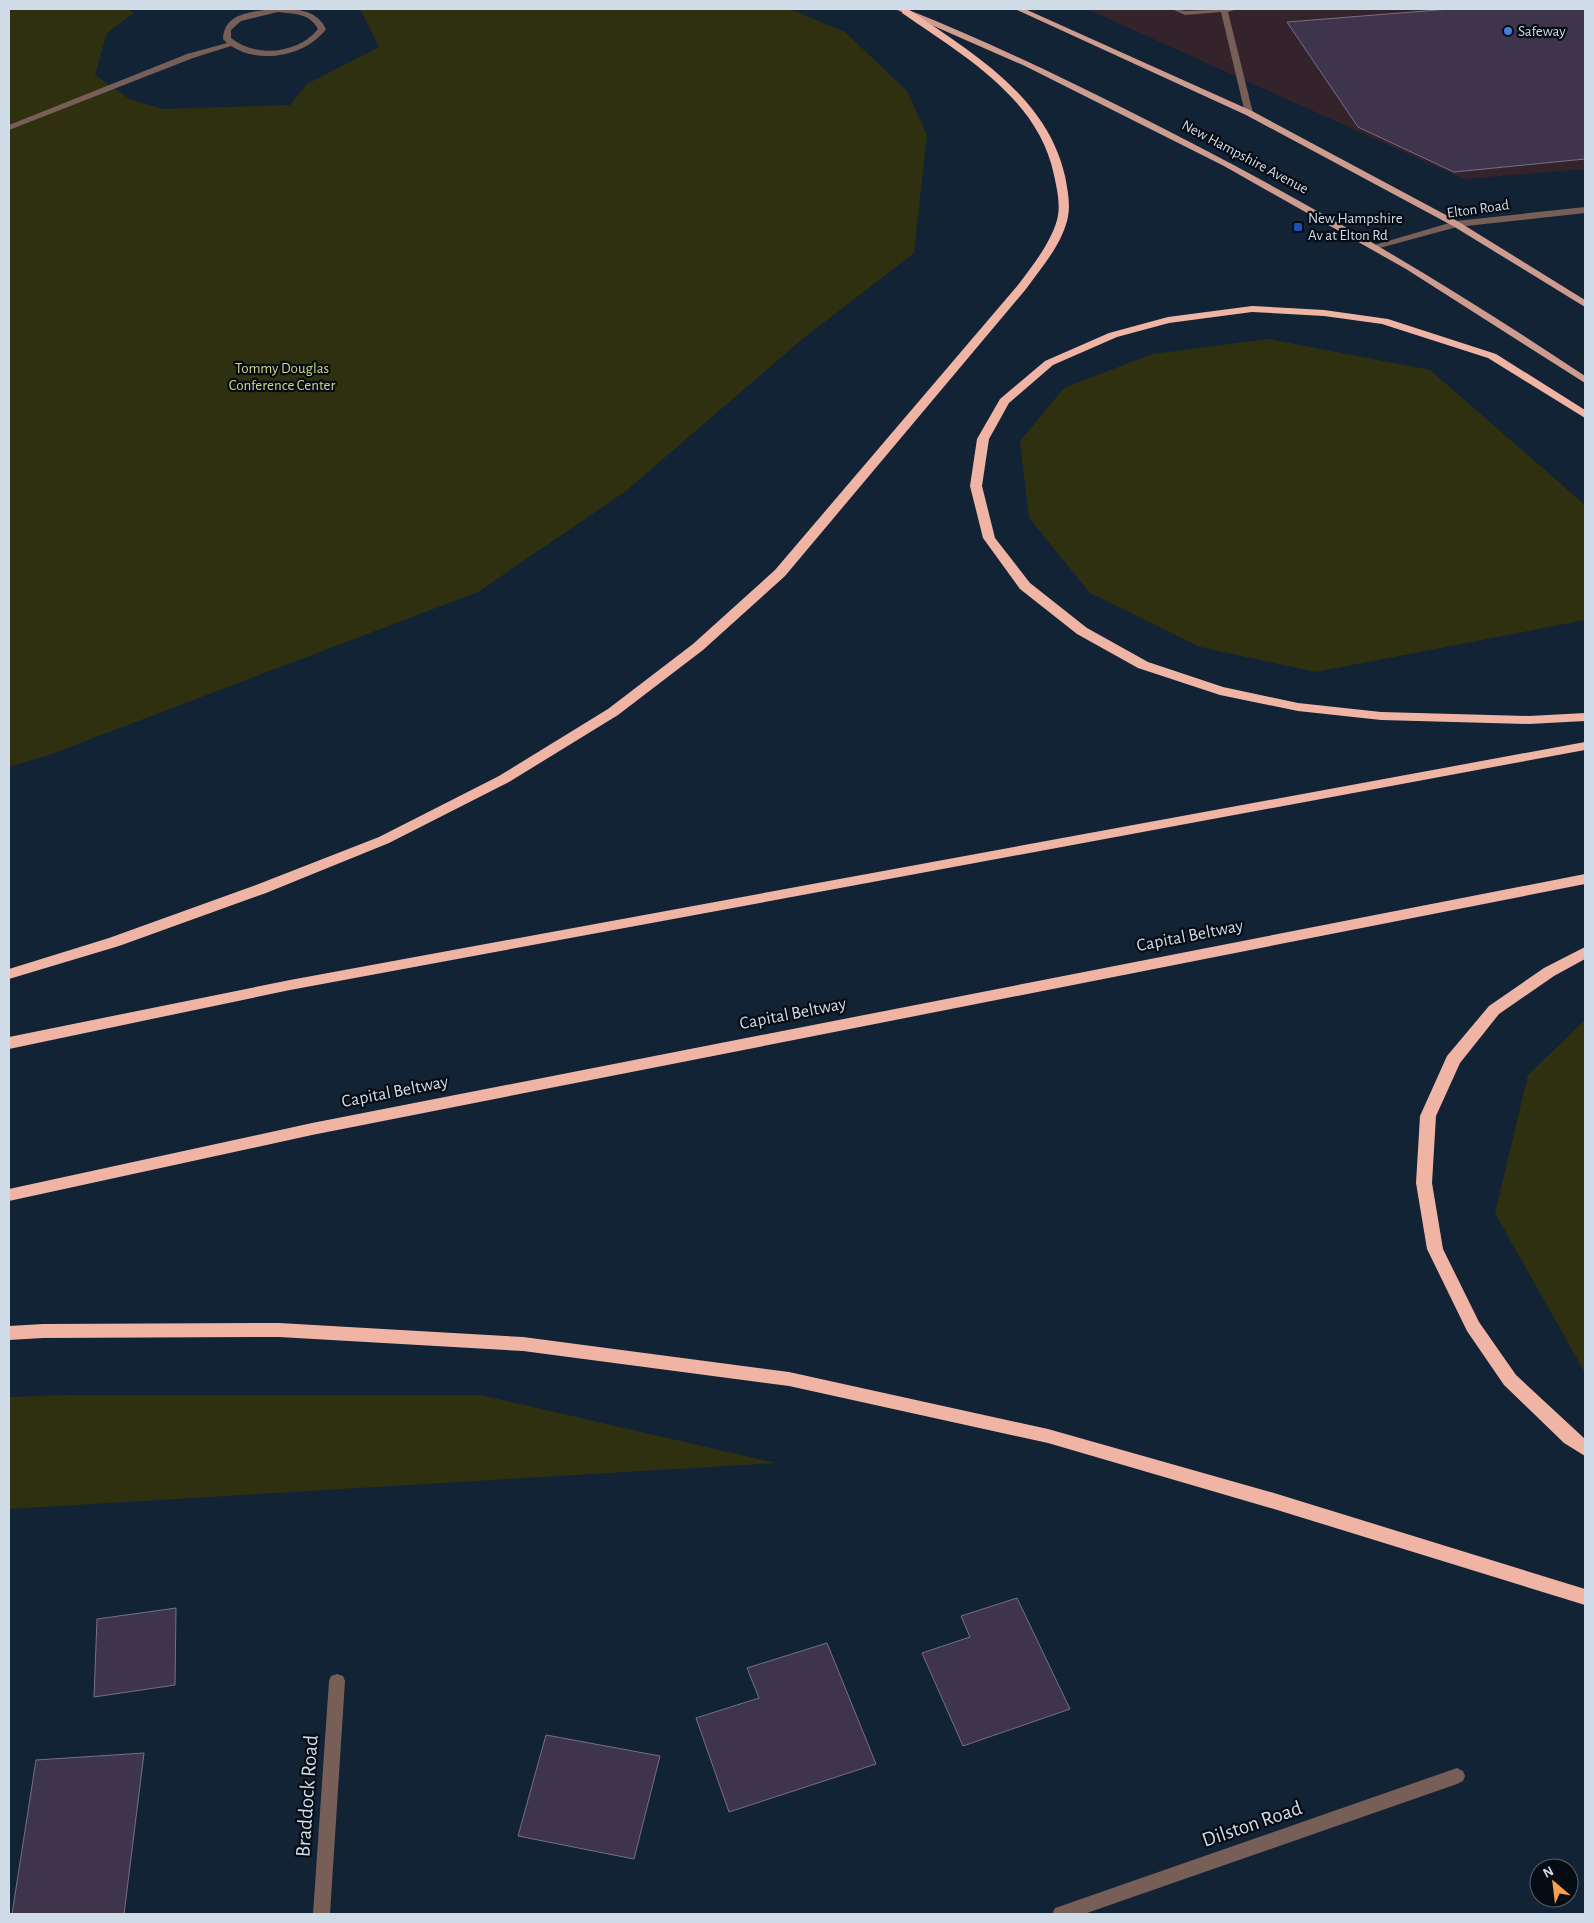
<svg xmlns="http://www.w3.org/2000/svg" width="1594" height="1923" viewBox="0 0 1594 1923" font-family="'Alegreya Sans',sans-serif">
<rect width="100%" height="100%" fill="#122336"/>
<!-- commercial -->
<path fill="#35232c" d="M1087 9H1585V169L1464 179Z"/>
<!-- green -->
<path fill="#2e3010" d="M9 9H126L134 13 107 33 95 75 131 100 164 109 290 105 307 84 379 47 360 9H790L845 32 907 91 927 135 914 253 801 340 626 491 478 592 49 755 9 767Z
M1269 339 1430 370 1585 505V620L1316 672 1200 647 1090 593 1029 518 1020 441 1064 388 1152 354Z
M1585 1020V1373L1495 1213 1528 1075Z
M69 1395H481L776 1463 9 1509V1397Z"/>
<!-- building -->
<path fill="#3e354d" stroke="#776e88" d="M1450 9H1585V159L1454 172 1358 127 1287 22Z
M1017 1598 1070 1709 963 1746 922 1653 970 1637 961 1616Z
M176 1608 175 1685 94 1697 97 1619Z
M827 1643 876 1764 729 1812 696 1718 759 1698 747 1668Z
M546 1735 660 1756 634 1859 518 1836Z
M144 1753 124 1914H12L36 1760Z"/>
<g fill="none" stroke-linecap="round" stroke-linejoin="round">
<!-- service -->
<path fill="#775f58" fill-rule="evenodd" d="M272 9C293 9 315 7 326 29 306 56 260 65 231 46L193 58 9 130V125L187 54 227 43 223 39C224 13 251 12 272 9ZM278 12C293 14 310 13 318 29 298 54 256 58 231 38V30L241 21Z
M1172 9 1186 11 1237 9 1228 12 1253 113 1252 115 1245 113 1221 12 1185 15Z"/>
<!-- minor -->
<path fill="#775f58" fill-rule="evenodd" d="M1585 207V213L1457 227 1376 249 1371 246 1456 221Z
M337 1674 343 1676 345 1681 330 1914H313L329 1681 331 1676Z
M1457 1768 1463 1771 1465 1776 1463 1781 1457 1784 1084 1914H1052L1055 1908 1061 1906Z"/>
<!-- primary -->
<path fill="#cd9c8e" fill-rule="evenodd" d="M895 9H906C980 38 1053 73 1125 109 1284 188 1437 277 1585 376V383L1406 269 1224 166 1025 66Z
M1015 9H1025L1252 111 1459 222 1585 300V307L1453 226 1246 115Z"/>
<!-- motorway -->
<path fill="#efb4a3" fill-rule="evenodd" d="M902 9H908C971 52 1047 96 1065 176 1068 192 1071 206 1067 221 1060 247 1041 268 1026 289L785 576 703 650 618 715 509 782 389 843 266 893 119 946 9 979V969L109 938 256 885 379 837 499 776 608 709 693 644 775 570 1018 285C1033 265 1050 244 1057 220 1061 204 1057 190 1054 175 1038 97 962 55 902 13Z
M1252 306 1324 310 1388 319 1496 354 1585 410V418L1488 358 1382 324 1324 316 1252 312 1169 323 1117 337 1053 365 1009 403 989 439 982 486 995 538 1030 583 1087 628 1148 662 1223 687 1298 703 1381 712 1529 716 1585 713V721L1529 724 1381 720 1298 711 1220 695 1138 668 1077 634 1020 589 983 538 970 486 977 439 1000 399 1045 361 1109 333 1168 317Z
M1585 742V750L290 990 9 1049V1037L290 980Z
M1585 874V884L312 1135 9 1201V1189L312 1123Z
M1585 947V959L1554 976 1499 1014 1460 1063 1436 1116 1432 1183 1443 1249 1479 1322 1516 1375 1585 1439V1456L1564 1443 1504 1385 1467 1331 1427 1249 1416 1183 1420 1116 1447 1056 1489 1006 1544 968Z
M279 1323 523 1337 789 1372 1048 1429 1274 1493 1585 1589V1605L1274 1509 1048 1443 789 1386 523 1351 279 1337 43 1338 9 1340V1326L43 1324Z"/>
</g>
<!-- markers -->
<circle fill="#3f7fe0" stroke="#060c14" stroke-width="2" cx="1508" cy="31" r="5"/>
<rect fill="#1a4fb4" stroke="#060c14" stroke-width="2" x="1293" y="222" width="10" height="10" rx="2.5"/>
<g text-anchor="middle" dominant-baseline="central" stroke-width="4.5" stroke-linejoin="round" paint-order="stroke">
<!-- far-poi labels -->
<g font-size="15" fill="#d1dce9" stroke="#060c14" text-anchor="start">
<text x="1518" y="31">Safeway</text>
<text x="1308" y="218">New Hampshire<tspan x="1308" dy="17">Av at Elton Rd</tspan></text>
</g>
<!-- far-street labels -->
<g font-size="15" fill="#d1dce9" stroke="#060c14">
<text transform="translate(1245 157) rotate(28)">New Hampshire Avenue</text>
<text transform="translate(1478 209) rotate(-8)">Elton Road</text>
</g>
<!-- far-park labels -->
<g font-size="15" fill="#d0d584" stroke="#060c14">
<text x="282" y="368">Tommy Douglas<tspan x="282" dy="17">Conference Center</tspan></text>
</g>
<!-- street labels -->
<g font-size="18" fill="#d1dce9" stroke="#060c14">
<text transform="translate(1190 936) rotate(-11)">Capital Beltway</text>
<text transform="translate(793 1014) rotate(-11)">Capital Beltway</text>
<text transform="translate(395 1092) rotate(-11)">Capital Beltway</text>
</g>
<!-- near-street labels -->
<g font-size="21" fill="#d1dce9" stroke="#060c14">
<text transform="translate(307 1796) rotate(-86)">Braddock Road</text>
<text transform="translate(1252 1824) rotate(-19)">Dilston Road</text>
</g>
</g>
<!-- border -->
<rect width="1594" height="1923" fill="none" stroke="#d1dce9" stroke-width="20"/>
<!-- north arrow -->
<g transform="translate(1554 1883) rotate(332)"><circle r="24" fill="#060c14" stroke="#575f69"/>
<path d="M0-4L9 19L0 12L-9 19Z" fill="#f99f4d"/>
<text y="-8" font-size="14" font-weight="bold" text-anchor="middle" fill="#d1dce9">N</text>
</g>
</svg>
